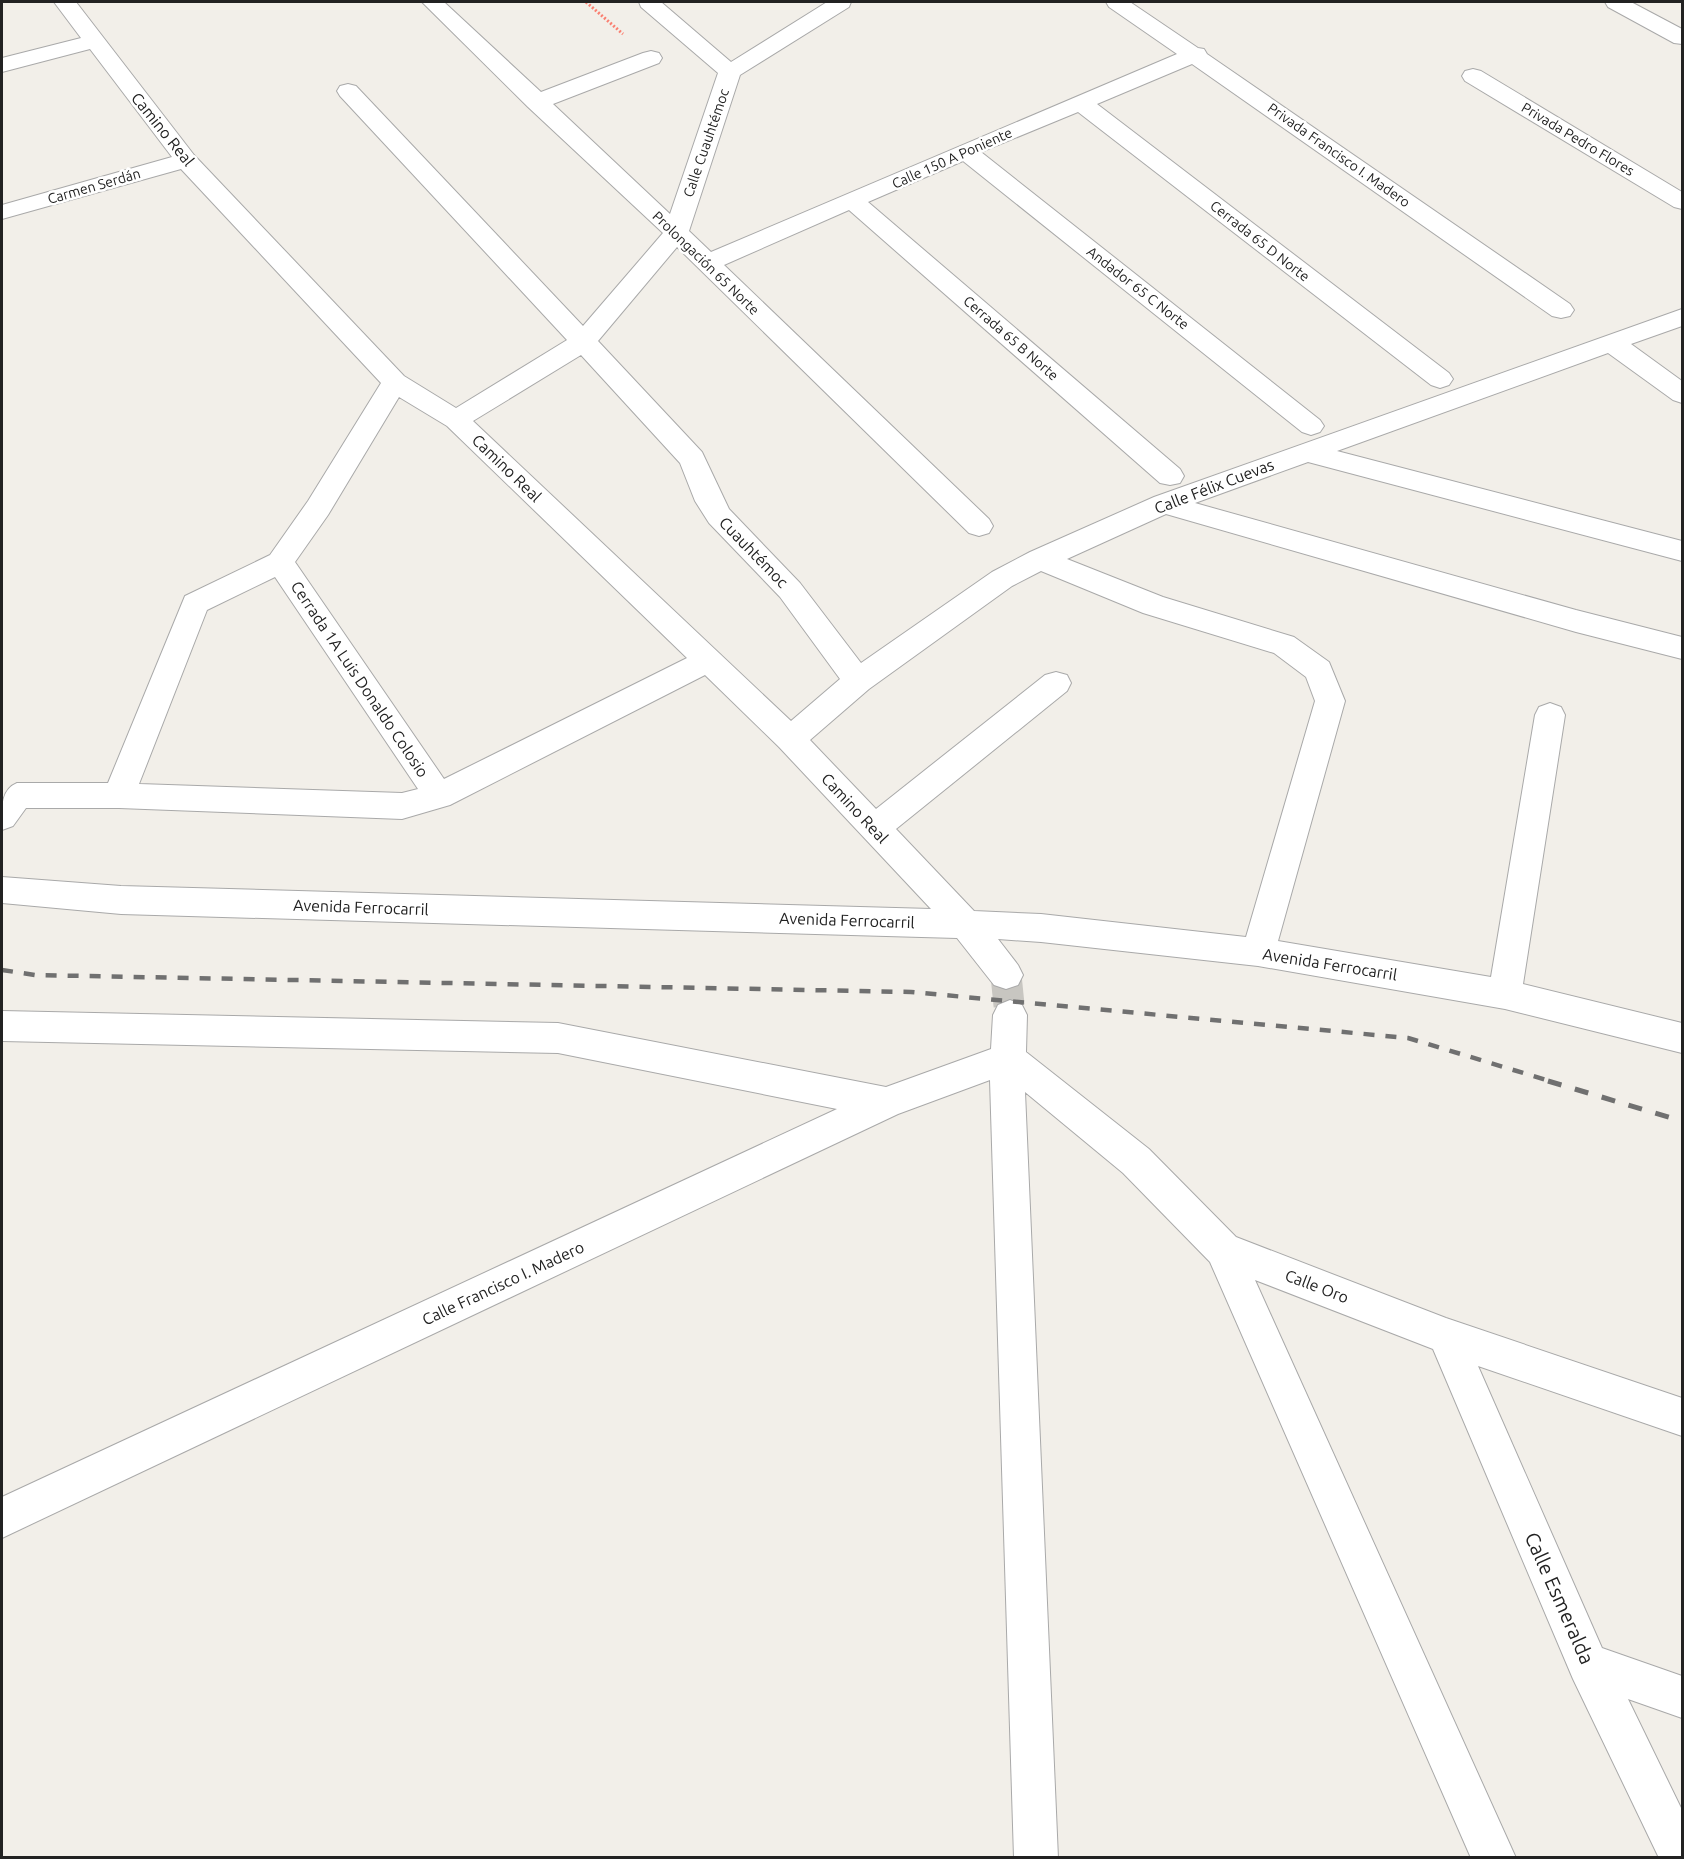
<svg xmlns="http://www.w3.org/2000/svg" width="1684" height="1859" viewBox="0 0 1684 1859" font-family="Ubuntu,sans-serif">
<rect width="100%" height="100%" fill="#f2efe9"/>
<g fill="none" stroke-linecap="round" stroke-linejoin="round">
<!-- minor-tunnel -->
<path stroke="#c8c6c1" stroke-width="31" stroke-dasharray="31 16" stroke-linecap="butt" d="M1006 975 1010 1015"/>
<!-- minor casing -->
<g stroke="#a9a9a9" stroke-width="2">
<path id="minor" d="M54 2H76L194 155 404 376 456 408 567 340 340 96 337 91 340 86 348 84 356 86 583 326 663 233 528 107 422 2H444L541 92 643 53 651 51 659 53 662 58 659 63 553 104 670 214 718 73 641 7 639 2H661L731 62 827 2H851L849 7 740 75 689 231 711 252 1177 54 1109 7 1106 2H1130L1198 48 1204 49 1207 54 1570 304 1574 310 1570 316 1561 318 1552 316 1192 64 1097 104 1449 373 1453 379 1449 385 1440 388 1431 385 1078 112 981 152 1320 420 1324 426 1320 432 1311 435 1302 432 963 161 868 202 1180 469 1184 476 1180 483 1170 485 1160 483 849 210 724 265 989 519 993 526 989 533 979 536 969 533 677 247 598 341 702 452 729 509 800 583 861 663 992 572 1030 552 1154 497 1682 309V326L1631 344 1682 381V403L1673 400 1608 353 1337 451 1682 541V561L1308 462 1195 503 1576 610 1682 637V659L1576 632 1166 514 1067 559 1163 597 1294 637 1329 662 1345 701 1278 941 1491 977 1535 715 1539 707 1550 703 1561 707 1565 715 1523 984 1682 1023V1053L1505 1009 1258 966 1041 942 998 939 1018 965 1023 975 1018 985 1006 989 994 985 957 938 121 914 2 903V877L121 886 931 909 779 747 705 675 450 805 402 819 119 808H26L13 826 2 830C2 809 0 790 17 783H108L185 596 270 555 308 501 381 383 181 169 2 219V205L172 157 90 49 2 72V58L81 38ZM581 355 680 463 695 501 709 523 780 597 840 679 791 721 473 421ZM399 397 447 426 687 658 444 779 295 562 328 515ZM1041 571 1143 613 1274 653 1306 677 1315 701 1246 937 1041 914 974 911 896 829 1067 691 1071 683 1067 675 1056 672 1045 675 876 809 810 740 869 689 1012 586ZM275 577 418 789 402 793 139 784 207 610Z
M1605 2H1631L1682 29V44L1674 43 1608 7Z
M1473 69 1481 71 1682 192V209L1674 207 1465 81 1462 76 1465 71Z
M1010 1000 1022 1005 1027 1015 1026 1052 1149 1149 1236 1237 1446 1318 1682 1398V1436L1478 1366 1602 1648 1682 1676V1718L1628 1699 1682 1810V1858H1659L1573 1679 1433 1349 1255 1280 1516 1858H1471L1210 1262 1123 1173 1025 1092 1058 1858H1014L990 1080 898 1114 2 1538V1497L837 1109 558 1053 2 1041V1011L558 1023 886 1087 991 1049 993 1015 998 1005Z"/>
</g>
<!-- path -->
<path stroke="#fa8072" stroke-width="3" stroke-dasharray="2 2" stroke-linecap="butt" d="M586 2 623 34"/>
<!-- minor -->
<use href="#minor" fill="#fff" fill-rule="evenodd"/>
<!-- rail-far1 -->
<path stroke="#707070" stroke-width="4.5" stroke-dasharray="11 11" stroke-linecap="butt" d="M2 970 35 975 911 992 1408 1038 1553 1082"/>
<!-- rail -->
<path stroke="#707070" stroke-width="5" stroke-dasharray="14 14" stroke-linecap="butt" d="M1548 1081 1682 1121"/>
</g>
<g text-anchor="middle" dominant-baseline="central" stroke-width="5" stroke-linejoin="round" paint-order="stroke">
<!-- far-street labels -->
<g font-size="14" fill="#222" stroke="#fff">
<text transform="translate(1578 139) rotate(31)">Privada Pedro Flores</text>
<text transform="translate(706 143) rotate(-71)">Calle Cuauhtémoc</text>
<text transform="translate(1339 155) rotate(35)">Privada Francisco I. Madero</text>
<text transform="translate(952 158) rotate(-24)">Calle 150 A Poniente</text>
<text transform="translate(94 186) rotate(-16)">Carmen Serdán</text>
<text transform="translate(1260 241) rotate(38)">Cerrada 65 D Norte</text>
<text transform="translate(706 263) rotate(44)">Prolongación 65 Norte</text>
<text transform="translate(1138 288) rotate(38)">Andador 65 C Norte</text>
<text transform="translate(1011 338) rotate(41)">Cerrada 65 B Norte</text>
</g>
<!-- street labels -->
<g font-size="16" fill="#222" stroke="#fff">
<text transform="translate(163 129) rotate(51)">Camino Real</text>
<text transform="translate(507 468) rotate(44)">Camino Real</text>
<text transform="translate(1214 486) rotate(-21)">Calle Félix Cuevas</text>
<text transform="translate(754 552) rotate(46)">Cuauhtémoc</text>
<text transform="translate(360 679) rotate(56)">Cerrada 1A Luis Donaldo Colosio</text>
<text transform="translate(855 808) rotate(47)">Camino Real</text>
<text transform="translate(361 907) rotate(2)">Avenida Ferrocarril</text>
<text transform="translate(847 920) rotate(2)">Avenida Ferrocarril</text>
<text transform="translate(1330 964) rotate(9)">Avenida Ferrocarril</text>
<text transform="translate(503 1283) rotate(-25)">Calle Francisco I. Madero</text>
<text transform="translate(1317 1286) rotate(21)">Calle Oro</text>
</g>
<!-- near-street labels -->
<g font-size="20" fill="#222" stroke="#fff">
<text transform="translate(1560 1598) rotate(66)">Calle Esmeralda</text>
</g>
</g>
<!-- border -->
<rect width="1684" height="1859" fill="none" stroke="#222222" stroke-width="6"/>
</svg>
